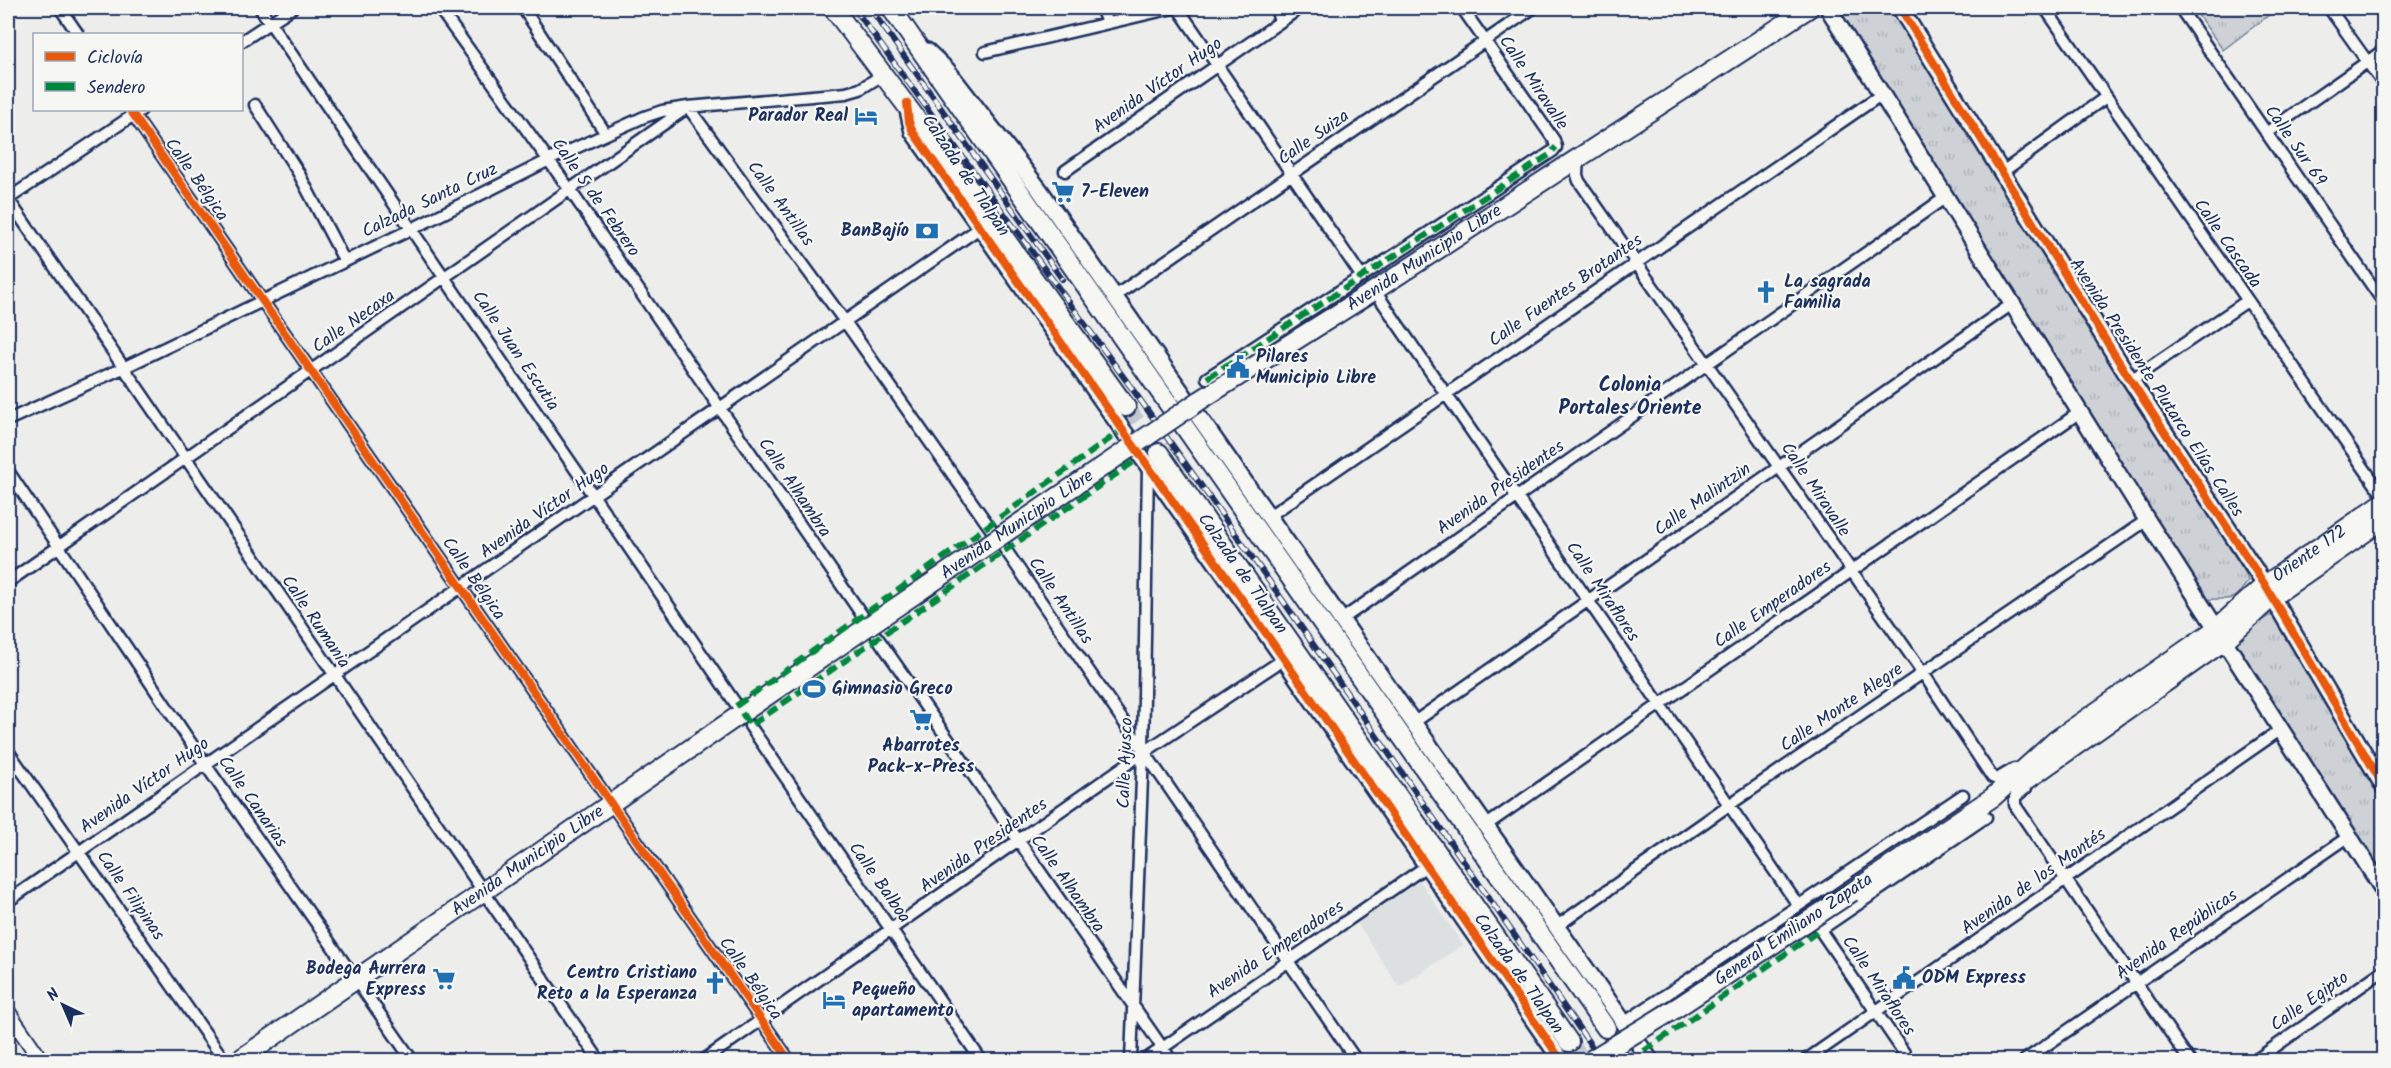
<svg xmlns="http://www.w3.org/2000/svg" width="2391" height="1068" viewBox="0 0 2391 1068" font-family="Kalam,sans-serif">
<defs>
<pattern id="park-tufts" width="24" height="20" patternUnits="userSpaceOnUse" patternTransform="scale(1.5)"><rect width="24" height="20" fill="#ced2d7"/><path d="M3 7l-1-3M5 7V3M7 7l1-3M15 17l-1-3M17 17v-4M19 17l1-3" fill="none" stroke="#b0b5bb"/></pattern>
</defs>
<rect width="100%" height="100%" fill="#edeeec"/>
<filter id="ink" filterUnits="userSpaceOnUse"><feTurbulence type="fractalNoise" baseFrequency=".0167" numOctaves="2"/><feDisplacementMap in="SourceGraphic" scale="12" xChannelSelector="R" yChannelSelector="G"/><feConvolveMatrix kernelMatrix="1 2 1 2 8 2 1 2 1" color-interpolation-filters="sRGB"/></filter>
<g filter="url(#ink)">
<!-- built -->
<path fill="#dde0e1" d="M1420 881 1463 945 1399 987 1357 923Z"/>
<!-- park -->
<path fill="url(#park-tufts)" stroke="#74809a" stroke-width="1.5" d="M1846 8H1891L1985 156 1983 158 2245 572 2248 581C2231 607 2229 596 2205 600L1837 13Z
M2193 8H2278L2223 50Z
M2270 615 2278 621 2383 794V884L2234 643 2241 634Z"/>
<g fill="none" stroke-linecap="round" stroke-linejoin="round">
<!-- trunk-tunnel -->
<path stroke="#c3c8d0" stroke-width="18" stroke-dasharray="18 9" stroke-linecap="butt" d="M1126 407 1156 449
M1606 1028 1628 1060
M1569 1042 1581 1060"/>
<!-- minor casing -->
<g stroke="#1b2f5e" stroke-width="15">
<path id="minor" d="M60 8 78 34
M260 8 742 713
M439 8 570 190 862 615
M523 8 606 134
M1101 8 1107 23
M1178 8 1362 277
M1276 8 1280 22
M2045 8 2384 497
M2180 8 2384 303
M2329 8 2384 85
M242 41 292 8
M985 52 1173 8
M255 105 298 172 344 260
M130 110 789 1060
M2266 133 2384 50
M1578 156 1577 175 1579 181 1923 673 1992 777 1997 779 2014 769
M1065 171 1300 8
M2001 173 2106 97
M8 199C204 486 400 774 599 1060
M8 199 141 110
M1115 296 1533 8
M1379 297 1798 905
M1207 378 1553 151 1556 147 1554 140 1462 8
M2131 380 2247 301
M8 420 123 368 412 229 549 160 644 117 662 111 688 107 846 93 860 89 884 74
M8 471 205 764 412 1060
M1269 516 1882 94
M8 582 688 107 846 323 1005 549 1356 1060
M1341 620 1946 197
M877 637 1171 1060
M1413 723 2012 304
M750 726 981 1060
M8 751 224 1060
M2026 788 2015 797V805L2189 1060
M1485 826 2080 412
M8 901 981 227
M1557 926 1729 805 2147 520
M1624 1023 1963 795
M704 1060 1143 753 1284 659
M1131 1060 1143 753 1148 466
M1145 1060 1425 867
M1806 1060 2280 730
M1909 1060 1820 930 1986 817
M2025 1060 2348 837
M2256 1060 2384 970"/>
</g>
<!-- tertiary casing -->
<g stroke="#1b2f5e" stroke-width="18">
<path id="tertiary" d="M8 1012 41 1060"/>
</g>
<!-- secondary casing -->
<g stroke="#1b2f5e" stroke-width="20">
<path id="secondary" d="M1828 8 2147 520 2384 891
M1900 8 2126 373 2265 585 2384 787
M927 51 947 70 1039 189 1650 1060
M907 106 913 132 1284 659 1561 1060"/>
</g>
<!-- primary casing -->
<g stroke="#1b2f5e" stroke-width="22">
<g id="primary">
<path id="s1" d="M1199 401 1380 287 1809 8"/>
<path d="M2017 787 2224 641 2272 597 2384 519"/>
<path id="s2" d="M1852 892 1993 797 2056 740 2216 629 2265 585 2384 502"/>
<path id="s3" d="M239 1060 861 631"/>
</g>
</g>
<!-- trunk casing -->
<g stroke="#1b2f5e" stroke-width="22">
<path id="trunk" d="M833 8 970 190 1126 407
M891 8 1606 1028
M1159 453 1569 1042"/>
</g>
<!-- minor -->
<use href="#minor" stroke="#f6f6f2" stroke-width="10"/>
<!-- tertiary -->
<use href="#tertiary" stroke="#f6f6f2" stroke-width="14"/>
<!-- secondary -->
<use href="#secondary" stroke="#f6f6f2" stroke-width="15"/>
<!-- primary -->
<use href="#primary" stroke="#f6f6f2" stroke-width="18"/>
<!-- trunk -->
<use href="#trunk" stroke="#f6f6f2" stroke-width="18"/>
<!-- rail casing -->
<g stroke="#1b2f5e" stroke-width="6">
<path id="rail" d="M854 8 1136 394 1279 595 1601 1060
M870 8 1062 279"/>
</g>
<!-- rail -->
<use href="#rail" stroke="#f6f6f2" stroke-width="4" stroke-dasharray="11" stroke-linecap="butt"/>
<!-- primary-bridge casing -->
<g stroke="#1b2f5e" stroke-width="22" stroke-linecap="butt">
<g id="primary-bridge">
<path id="s4" d="M861 631 1199 401"/>
<path d="M1591 1060 1678 1007 1852 892"/>
</g>
</g>
<!-- primary-bridge -->
<use href="#primary-bridge" stroke="#f6f6f2" stroke-width="18"/>
<!-- quiet -->
<path stroke="#00873e" stroke-width="6" stroke-dasharray="12 6" stroke-linecap="butt" d="M1207 378 1549 155 1556 147
M736 706 1122 430
M742 713 750 726 1141 457
M1644 1051 1820 930"/>
<!-- cycleway casing -->
<g stroke="#f6f6f2" stroke-width="11">
<path id="cycleway" d="M1900 8 2126 373 2265 585 2384 787
M907 103 909 122 913 132 1284 659 1561 1060
M130 110 789 1060"/>
</g>
<!-- cycleway -->
<use href="#cycleway" stroke="#e8590c" stroke-width="8"/>
</g>
</g>
<!-- icons -->
<defs>
<g id="hotel-bare" transform="scale(1.8)"><path d="M-6-4.5h1.5V1H6V5H4.5V3h-9V5H-6ZM-4 0a1.8 1.8 0 1 1 3.6 0ZM.5 0V-2.5h3Q6-2.5 6 0Z" fill="#1f6fb2" stroke="#f6f6f2" stroke-width="2.5" paint-order="stroke"/></g>
<g id="supermarket-bare" transform="scale(1.8)"><path d="M-6-5.5h2.5l.6 2H6L4.5 2H-2.5L-4.4-4H-6ZM-1.5 3.2a1.3 1.3 0 1 0 .1 0ZM3 3.2a1.3 1.3 0 1 0 .1 0Z" fill="#1f6fb2" stroke="#f6f6f2" stroke-width="2.5" paint-order="stroke"/></g>
<g id="bank-bare" transform="scale(1.8)"><path d="M-6-4H6V4H-6ZM0-2.3a2.3 2.3 0 1 0 0 4.6a2.3 2.3 0 1 0 0-4.6Z" fill="#1f6fb2" stroke="#f6f6f2" stroke-width="2.5" paint-order="stroke"/></g>
<g id="church-bare" transform="scale(1.8)"><path d="M-1.2-6h2.4v3.5h3.3v2.4h-3.3V6h-2.4V-.1h-3.3v-2.4h3.3Z" fill="#1f6fb2" stroke="#f6f6f2" stroke-width="2.5" paint-order="stroke"/></g>
<g id="civic-bare" transform="scale(1.8)"><path d="M-.6-6.5H3V-4.5H.6V-3L4-1V1h2V6H-6V1h2V-1L-.6-3ZM-1.2 2.5V6h2.4V2.5Z" fill="#1f6fb2" stroke="#f6f6f2" stroke-width="2.5" paint-order="stroke"/></g>
<g id="stadium-bare" transform="scale(1.8)"><path d="M0-5a6.5 5 0 1 0 0 10a6.5 5 0 1 0 0-10ZM-3.5-1.8h7v3.6h-7Z" fill="#1f6fb2" stroke="#f6f6f2" stroke-width="2.5" paint-order="stroke"/></g>
</defs>
<g fill-rule="evenodd">
<use href="#hotel-bare" x="866" y="116"/>
<use href="#supermarket-bare" x="1063" y="192"/>
<use href="#bank-bare" x="927" y="231"/>
<use href="#church-bare" x="1766" y="292"/>
<use href="#civic-bare" x="1238" y="367"/>
<use href="#stadium-bare" x="814" y="689"/>
<use href="#supermarket-bare" x="921" y="720"/>
<use href="#civic-bare" x="1904" y="978"/>
<use href="#supermarket-bare" x="444" y="979"/>
<use href="#church-bare" x="715" y="983"/>
<use href="#hotel-bare" x="834" y="1000"/>
</g>
<g text-anchor="middle" dominant-baseline="central" stroke-width="4.5" stroke-linejoin="round" paint-order="stroke">
<!-- street labels -->
<g font-size="18" fill="#1b2f5e" stroke="#f6f6f2">
<text transform="translate(1533 83) rotate(56)">Calle Miravalle</text>
<text transform="translate(1158 86) rotate(-35)">Avenida Víctor Hugo</text>
<text transform="translate(1314 138) rotate(-35)">Calle Suiza</text>
<text transform="translate(2295 146) rotate(55)">Calle Sur 69</text>
<text transform="translate(965 176) rotate(56)">Calzada de Tlalpan</text>
<text transform="translate(196 180) rotate(55)">Calle Bélgica</text>
<text transform="translate(595 198) rotate(55)">Calle 5 de Febrero</text>
<text transform="translate(430 201) rotate(-26)">Calzada Santa Cruz</text>
<text transform="translate(780 204) rotate(54)">Calle Antillas</text>
<text transform="translate(2227 244) rotate(55)">Calle Cascada</text>
<text stroke="none"><textPath href="#s1" startOffset="267">Avenida Municipio Libre</textPath></text>
<text transform="translate(1566 291) rotate(-35)">Calle Fuentes Brotantes</text>
<text transform="translate(354 322) rotate(-35)">Calle Necaxa</text>
<text transform="translate(515 351) rotate(56)">Calle Juan Escutia</text>
<text transform="translate(2156 388) rotate(57)">Avenida Presidente Plutarco Elías Calles</text>
<text transform="translate(794 488) rotate(56)">Calle Alhambra</text>
<text transform="translate(1501 488) rotate(-35)">Avenida Presidentes</text>
<text transform="translate(1815 490) rotate(56)">Calle Miravalle</text>
<text transform="translate(1703 500) rotate(-35)">Calle Malintzin</text>
<text transform="translate(545 511) rotate(-35)">Avenida Víctor Hugo</text>
<text stroke="none"><textPath href="#s4" startOffset="189">Avenida Municipio Libre</textPath></text>
<text stroke="none"><textPath href="#s2" startOffset="570">Oriente 172</textPath></text>
<text transform="translate(1242 574) rotate(55)">Calzada de Tlalpan</text>
<text transform="translate(473 579) rotate(55)">Calle Bélgica</text>
<text transform="translate(1602 592) rotate(56)">Calle Miraflores</text>
<text transform="translate(1060 601) rotate(56)">Calle Antillas</text>
<text transform="translate(1773 605) rotate(-35)">Calle Emperadores</text>
<text transform="translate(315 622) rotate(56)">Calle Rumania</text>
<text transform="translate(1842 708) rotate(-34)">Calle Monte Alegre</text>
<text transform="translate(1126 763) rotate(-88)">Calle Ajusco</text>
<text transform="translate(145 786) rotate(-35)">Avenida Víctor Hugo</text>
<text transform="translate(252 802) rotate(55)">Calle Canarias</text>
<text transform="translate(984 846) rotate(-35)">Avenida Presidentes</text>
<text stroke="none"><textPath href="#s3" startOffset="351">Avenida Municipio Libre</textPath></text>
<text transform="translate(2034 882) rotate(-35)">Avenida de los Montés</text>
<text transform="translate(879 883) rotate(55)">Calle Balboa</text>
<text transform="translate(1067 884) rotate(55)">Calle Alhambra</text>
<text transform="translate(130 896) rotate(55)">Calle Filipinas</text>
<text transform="translate(1794 930) rotate(-34)">General Emiliano Zapata</text>
<text transform="translate(2177 935) rotate(-35)">Avenida Repúblicas</text>
<text transform="translate(1276 950) rotate(-34)">Avenida Emperadores</text>
<text transform="translate(1518 974) rotate(55)">Calzada de Tlalpan</text>
<text transform="translate(750 979) rotate(55)">Calle Bélgica</text>
<text transform="translate(1878 986) rotate(56)">Calle Miraflores</text>
<text transform="translate(2310 1002) rotate(-35)">Calle Egipto</text>
</g>
<!-- poi labels -->
<g font-size="18" font-weight="bold" fill="#1b2f5e" stroke="#f6f6f2" text-anchor="start">
<text x="848" y="116" text-anchor="end">Parador Real</text>
<text x="1081" y="192">7-Eleven</text>
<text x="909" y="231" text-anchor="end">BanBajío</text>
<text x="1784" y="282">La sagrada<tspan x="1784" dy="21">Familia</tspan></text>
<text x="1256" y="357">Pilares<tspan x="1256" dy="21">Municipio Libre</tspan></text>
<text x="832" y="689">Gimnasio Greco</text>
<text x="921" y="746" text-anchor="middle">Abarrotes<tspan x="921" dy="21">Pack-x-Press</tspan></text>
<text x="426" y="969" text-anchor="end">Bodega Aurrera<tspan x="426" dy="21">Express</tspan></text>
<text x="697" y="973" text-anchor="end">Centro Cristiano<tspan x="697" dy="21">Reto a la Esperanza</tspan></text>
<text x="1922" y="978">ODM Express</text>
<text x="852" y="990">Pequeño<tspan x="852" dy="21">apartamento</tspan></text>
</g>
<!-- neighbourhood labels -->
<g font-size="20" font-weight="bold" fill="#1b2f5e" stroke="#f6f6f2">
<text x="1630" y="386">Colonia<tspan x="1630" dy="23">Portales Oriente</tspan></text>
</g>
</g>
<!-- margin -->
<rect width="2391" height="1068" fill="none" stroke="#f6f6f2" stroke-width="30"/>
<rect x="15" y="15" width="2361" height="1038" fill="none" stroke="#1b2f5e" stroke-width="2" filter="url(#ink)"/>
<!-- legend -->
<rect x="33" y="33" width="210" height="78" fill="#f6f6f2" stroke="#9ea6b7" stroke-width="1.5"/>
<rect x="45" y="52" width="30" height="9" fill="#e8590c" stroke="#9ea6b7" stroke-width="1.5"/>
<text x="87" y="63" font-size="18" fill="#1b2f5e">Ciclovía</text>
<rect x="45" y="82" width="30" height="9" fill="#00873e" stroke="#9ea6b7" stroke-width="1.5"/>
<text x="87" y="93" font-size="18" fill="#1b2f5e">Sendero</text>
<!-- north arrow -->
<g transform="translate(63 1005) rotate(316)" stroke="#f6f6f2" stroke-width="4.5" paint-order="stroke">
<path d="M0-4.5L10 22L0 15L-10 22Z" fill="#1b2f5e"/>
<text y="-9" font-size="16" font-weight="bold" text-anchor="middle" fill="#1b2f5e">N</text>
</g>
</svg>
